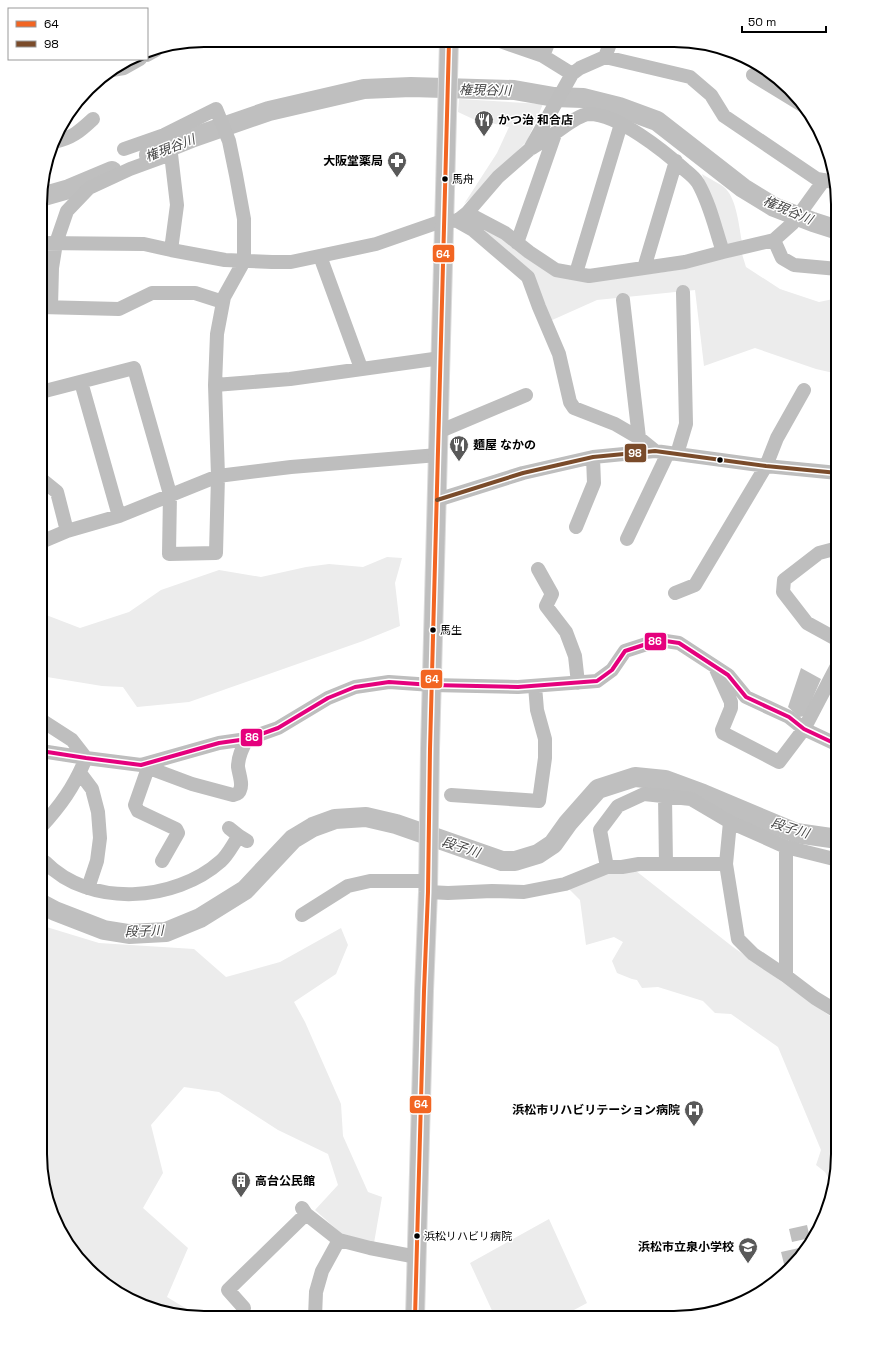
<svg xmlns="http://www.w3.org/2000/svg" width="878" height="1358" viewBox="0 0 878 1358" font-family="'Space Grotesk','Noto Sans JP',sans-serif">
<rect width="100%" height="100%" fill="#fff"/>
<!-- green -->
<path fill="#ececec" d="M762 67 774 74 787 87 784 90 761 73 760 68Z
M459 99 543 104 527 141 482 188 464 204 497 153 509 127 473 119 458 112Z
M702 174C709 179 720 183 726 189 737 201 739 227 742 242L725 245Z
M475 220 541 264 608 279 671 271 742 254 746 267 780 289 819 302 838 298V374L816 369 755 348 704 366 695 290 597 300 550 321 522 264 470 223Z
M387 557 402 558 395 583 400 626 363 641 189 702 137 707 123 687 102 686 47 677 41 679V613L80 628 129 612 161 590 219 570 261 577 306 567 329 564 363 567Z
M636 871 733 947 830 1016 837 1040 838 1050V1165L833 1186 825 1172 816 1165 821 1150 778 1047 731 1014 715 1013 703 1001 658 987 642 988 637 980 632 979 617 973 612 961 623 942 614 937 586 945 580 900 568 888 607 873Z
M40 925 99 943 194 949 226 977 280 962 341 928 348 945 336 974 294 1002 305 1022 341 1104 343 1136 368 1192 382 1197 374 1243 344 1236 315 1210 338 1185 328 1154 278 1130 219 1092 184 1087 151 1125 163 1173 143 1208 188 1248 167 1297 200 1317H183L141 1306 104 1284 74 1254 53 1217 40 1154Z
M549 1219 587 1303 559 1318 495 1317 470 1263Z"/>
<!-- water -->
<path fill="#bfbfbf" d="M801 668 821 679 805 716 799 717 788 707Z
M807 1225 810 1238 792 1242 789 1229Z
M808 1246 804 1254 786 1272 781 1252Z"/>
<g fill="none" stroke-linecap="round" stroke-linejoin="round">
<!-- river -->
<path stroke="#bfbfbf" stroke-width="20" d="M149 155 194 137 269 111 364 89 411 87 514 90 554 97 583 98 619 107 657 121 743 188 774 207 813 222 838 230
M41 197 69 189 112 171
M40 903 55 911 104 930 129 934 166 932 200 918 245 890 293 839 313 827 335 819 366 817 396 824 502 861H515L538 854 553 844 568 823 598 789 635 777 665 780 703 794 796 833 838 839"/>
<!-- major casing -->
<g stroke="#dbdbdb" stroke-width="20">
<path id="major" d="M415 1317 424 991 428 892 430 749 449 41"/>
</g>
<!-- minor -->
<path stroke="#bebebe" stroke-width="14" d="M500 41 543 56 572 74
M147 55 156 50
M543 56 549 41
M605 57 611 41
M112 70 124 68 140 59
M753 75 789 97
M790 90 789 97 807 108
M164 135 171 154 177 205 171 250
M54 142C72 138 79 132 93 119
M532 148C539 143 548 139 555 133 564 127 578 115 589 114 618 114 664 151 685 170 690 174 695 178 698 183 710 204 715 228 723 252L774 240 793 223 824 180
M467 213 505 233 529 252 556 270 589 276 685 262 723 252
M457 221 473 230 528 277 539 307 559 354 570 402 574 408 615 424 639 438 655 451
M774 240 782 258 794 265 838 269
M41 243 144 244 171 250 225 260 272 262H291L376 244 445 220 457 221 467 213 498 177 530 149 572 74 580 68 605 57 690 77 711 95 724 116 817 179 834 182
M517 243 555 134
M320 256 361 368
M644 268 676 161
M576 273 621 124
M623 300 639 438
M41 307 119 309 152 293H195L223 302
M51 307 52 268 56 243 67 211 89 188 130 169 171 154
M81 382 119 516
M215 385 290 379 441 358
M41 392 134 368 170 494 169 554 216 553 218 476 215 385 217 334 224 297 244 261V219L236 175 229 141 216 109 164 135 124 149
M438 432 526 395
M677 454 686 424 683 292
M41 479 57 492 67 531
M437 500 523 473 593 457 655 451 766 466 838 473
M576 527 594 483 593 457
M627 539 668 453
M41 542 67 531 119 516 218 476 291 467 438 455
M538 569 552 594 546 606 566 632 575 656 578 683
M675 593 695 585 766 466 777 438 804 390
M838 640 807 623 783 592 784 580 819 553 838 548
M716 669 731 702V708L722 730 723 733 779 762 804 729 838 664
M41 751 86 758 141 765 219 743 247 739 278 728 328 698 355 687 389 682 432 685 518 687 597 681 612 670 625 651 659 640 679 643 728 675 746 697 789 717 804 729 838 745
M141 765 192 784 233 795C236 794 239 794 240 790 243 784 239 774 238 767 238 757 242 749 247 739
M148 768 135 805 138 811 176 829 178 833 162 861
M80 773 92 789 98 812 100 838 97 861 88 888
M451 795 539 801 545 758V739L537 710 535 686
M665 796 666 864
M40 828C61 805 74 787 86 758L72 740 41 720
M229 828 239 836 247 841
M45 862C90 908 175 902 221 861 228 855 233 844 239 836
M607 867 600 830 618 806 644 794 691 799 730 822
M428 892 448 893 492 891 524 892 565 884 607 867H622L639 864H726
M302 915 348 886 370 881H428
M786 976 753 954 738 939 726 864 730 822 786 847
M838 1012 815 998 786 976V847L838 860
M302 1208 306 1214 339 1240 370 1248 417 1257
M244 1308 228 1290 306 1214
M315 1317 316 1292 322 1271 339 1240"/>
<!-- major -->
<use href="#major" stroke="#bebebe" stroke-width="18"/>
<!-- bus-1 casing -->
<g stroke="#fff" stroke-width="7">
<path id="bus-1" d="M415 1317 424 991 428 892 430 749 449 41"/>
</g>
<!-- bus-2 casing -->
<g stroke="#fff" stroke-width="7">
<path id="bus-2" d="M437 500 523 473 593 457 655 451 766 466 838 473"/>
</g>
<!-- bus-3 casing -->
<g stroke="#fff" stroke-width="7">
<path id="bus-3" d="M41 751 86 758 141 765 219 743 247 739 278 728 328 698 355 687 389 682 432 685 518 687 597 681 612 670 625 651 659 640 679 643 728 675 746 697 789 717 804 729 838 745"/>
</g>
<!-- bus-1 -->
<use href="#bus-1" stroke="#f26522" stroke-width="4"/>
<!-- bus-2 -->
<use href="#bus-2" stroke="#7a4b2a" stroke-width="4"/>
<!-- bus-3 -->
<use href="#bus-3" stroke="#e5007d" stroke-width="4"/>
</g>
<!-- icons -->
<defs>
<g id="restaurant-pin" transform="scale(1)"><path d="M0 17L-7.5 6A9.5 9.5 0 1 1 7.5 6Z" fill="#595959" stroke="#fff"/><path d="M-5-6h1v4h1v-4h1v4h1v-4h1v5L-1.5 .5V6h-2V.5L-5-1ZM5-6V6H3V1.5H1.5Q1.5-4 5-6Z" fill="#fff"/></g>
<g id="pharmacy-pin" transform="scale(1)"><path d="M0 17L-7.5 6A9.5 9.5 0 1 1 7.5 6Z" fill="#595959" stroke="#fff"/><path d="M-2-6h4v4h4v4h-4v4h-4v-4h-4v-4h4Z" fill="#fff"/></g>
<g id="hospital-pin" transform="scale(1)"><path d="M0 17L-7.5 6A9.5 9.5 0 1 1 7.5 6Z" fill="#595959" stroke="#fff"/><path d="M-5-5h3v3.5h4V-5h3V5h-3V1.5h-4V5h-3Z" fill="#fff"/></g>
<g id="building-pin" transform="scale(1)"><path d="M0 17L-7.5 6A9.5 9.5 0 1 1 7.5 6Z" fill="#595959" stroke="#fff"/><path d="M-4-6H4V6H1V3H-1V6H-4ZM-2.5-4.3h1.7v1.8h-1.7ZM.8-4.3h1.7v1.8H.8ZM-2.5-1h1.7V.8h-1.7ZM.8-1h1.7V.8H.8Z" fill="#fff"/></g>
<g id="school-pin" transform="scale(1)"><path d="M0 17L-7.5 6A9.5 9.5 0 1 1 7.5 6Z" fill="#595959" stroke="#fff"/><path d="M0-5L7-2L0 1L-7-2ZM-4 1L0 2.5L4 1V4Q0 6-4 4Z" fill="#fff"/></g>
</defs>
<g fill-rule="evenodd">
<use href="#restaurant-pin" x="484" y="120"/>
<use href="#pharmacy-pin" x="397" y="161"/>
<use href="#restaurant-pin" x="459" y="445"/>
<use href="#hospital-pin" x="694" y="1110"/>
<use href="#building-pin" x="241" y="1181"/>
<use href="#school-pin" x="748" y="1247"/>
</g>
<!-- markers -->
<g fill="#000" stroke="#fff" stroke-width="1.5">
<circle cx="445" cy="179" r="3.5"/>
<circle cx="720" cy="460" r="3.5"/>
<circle cx="433" cy="630" r="3.5"/>
<circle cx="417" cy="1236" r="3.5"/>
</g>
<g text-anchor="middle" dominant-baseline="central" stroke-width="3" stroke-linejoin="round" paint-order="stroke">
<!-- bus labels -->
<g font-size="11" fill="#000" stroke="#fff" text-anchor="start">
<text x="452" y="179">馬舟</text>
<text x="440" y="630">馬生</text>
<text x="424" y="1236">浜松リハビリ病院</text>
</g>
<!-- poi labels -->
<g font-size="12" font-weight="bold" fill="#000" stroke="#fff" text-anchor="start">
<text x="498" y="120">かつ治 和合店</text>
<text x="383" y="161" text-anchor="end">大阪堂薬局</text>
<text x="473" y="445">麺屋 なかの</text>
<text x="680" y="1110" text-anchor="end">浜松市リハビリテーション病院</text>
<text x="255" y="1181">高台公民館</text>
<text x="734" y="1247" text-anchor="end">浜松市立泉小学校</text>
</g>
<!-- water labels -->
<g font-size="13" font-style="italic" fill="#444" stroke="#fff">
<text transform="translate(485 90) rotate(1)">権現谷川</text>
<text transform="translate(170 148) rotate(-21)">権現谷川</text>
<text transform="translate(788 210) rotate(23)">権現谷川</text>
<text transform="translate(790 828) rotate(17)">段子川</text>
<text transform="translate(461 847) rotate(18)">段子川</text>
<text transform="translate(144 931) rotate(-2)">段子川</text>
</g>
</g>
<!-- crop -->
<path d="M0 0H878V1358H0ZM204 47H674A157 157 0 0 1 831 204V1154A157 157 0 0 1 674 1311H204A157 157 0 0 1 47 1154V204A157 157 0 0 1 204 47Z" fill="#fff" fill-rule="evenodd"/>
<path fill="none" stroke="#000" stroke-width="2" d="M204 47H674A157 157 0 0 1 831 204V1154A157 157 0 0 1 674 1311H204A157 157 0 0 1 47 1154V204A157 157 0 0 1 204 47Z"/>
<g stroke="#fff" stroke-width="1.5">
<rect x="432" y="244" width="23" height="19" rx="4" fill="#f26522"/>
<rect x="624" y="443" width="23" height="20" rx="4" fill="#7a4b2a"/>
<rect x="644" y="632" width="23" height="19" rx="4" fill="#e5007d"/>
<rect x="420" y="669" width="23" height="20" rx="4" fill="#f26522"/>
<rect x="240" y="728" width="23" height="19" rx="4" fill="#e5007d"/>
<rect x="409" y="1095" width="23" height="19" rx="4" fill="#f26522"/>
</g>
<g font-size="11" text-anchor="middle" font-weight="bold" fill="#fff">
<text x="443" y="258">64</text>
<text x="635" y="457">98</text>
<text x="655" y="645">86</text>
<text x="432" y="683">64</text>
<text x="252" y="741">86</text>
<text x="421" y="1108">64</text>
</g>
<!-- legend -->
<rect x="8" y="8" width="140" height="52" fill="#ffffff" stroke="#999999"/>
<rect x="16" y="21" width="20" height="6" fill="#f26522" stroke="#999999"/>
<text x="44" y="28" font-size="12" fill="#000000">64</text>
<rect x="16" y="41" width="20" height="6" fill="#7a4b2a" stroke="#999999"/>
<text x="44" y="48" font-size="12" fill="#000000">98</text>
<!-- scale -->
<path d="M742 26v6h84v-6" fill="none" stroke="#000000" stroke-width="2"/>
<text x="748" y="26" font-size="12" fill="#000000" stroke="#ffffff" stroke-width="3" paint-order="stroke">50 m</text>
</svg>
